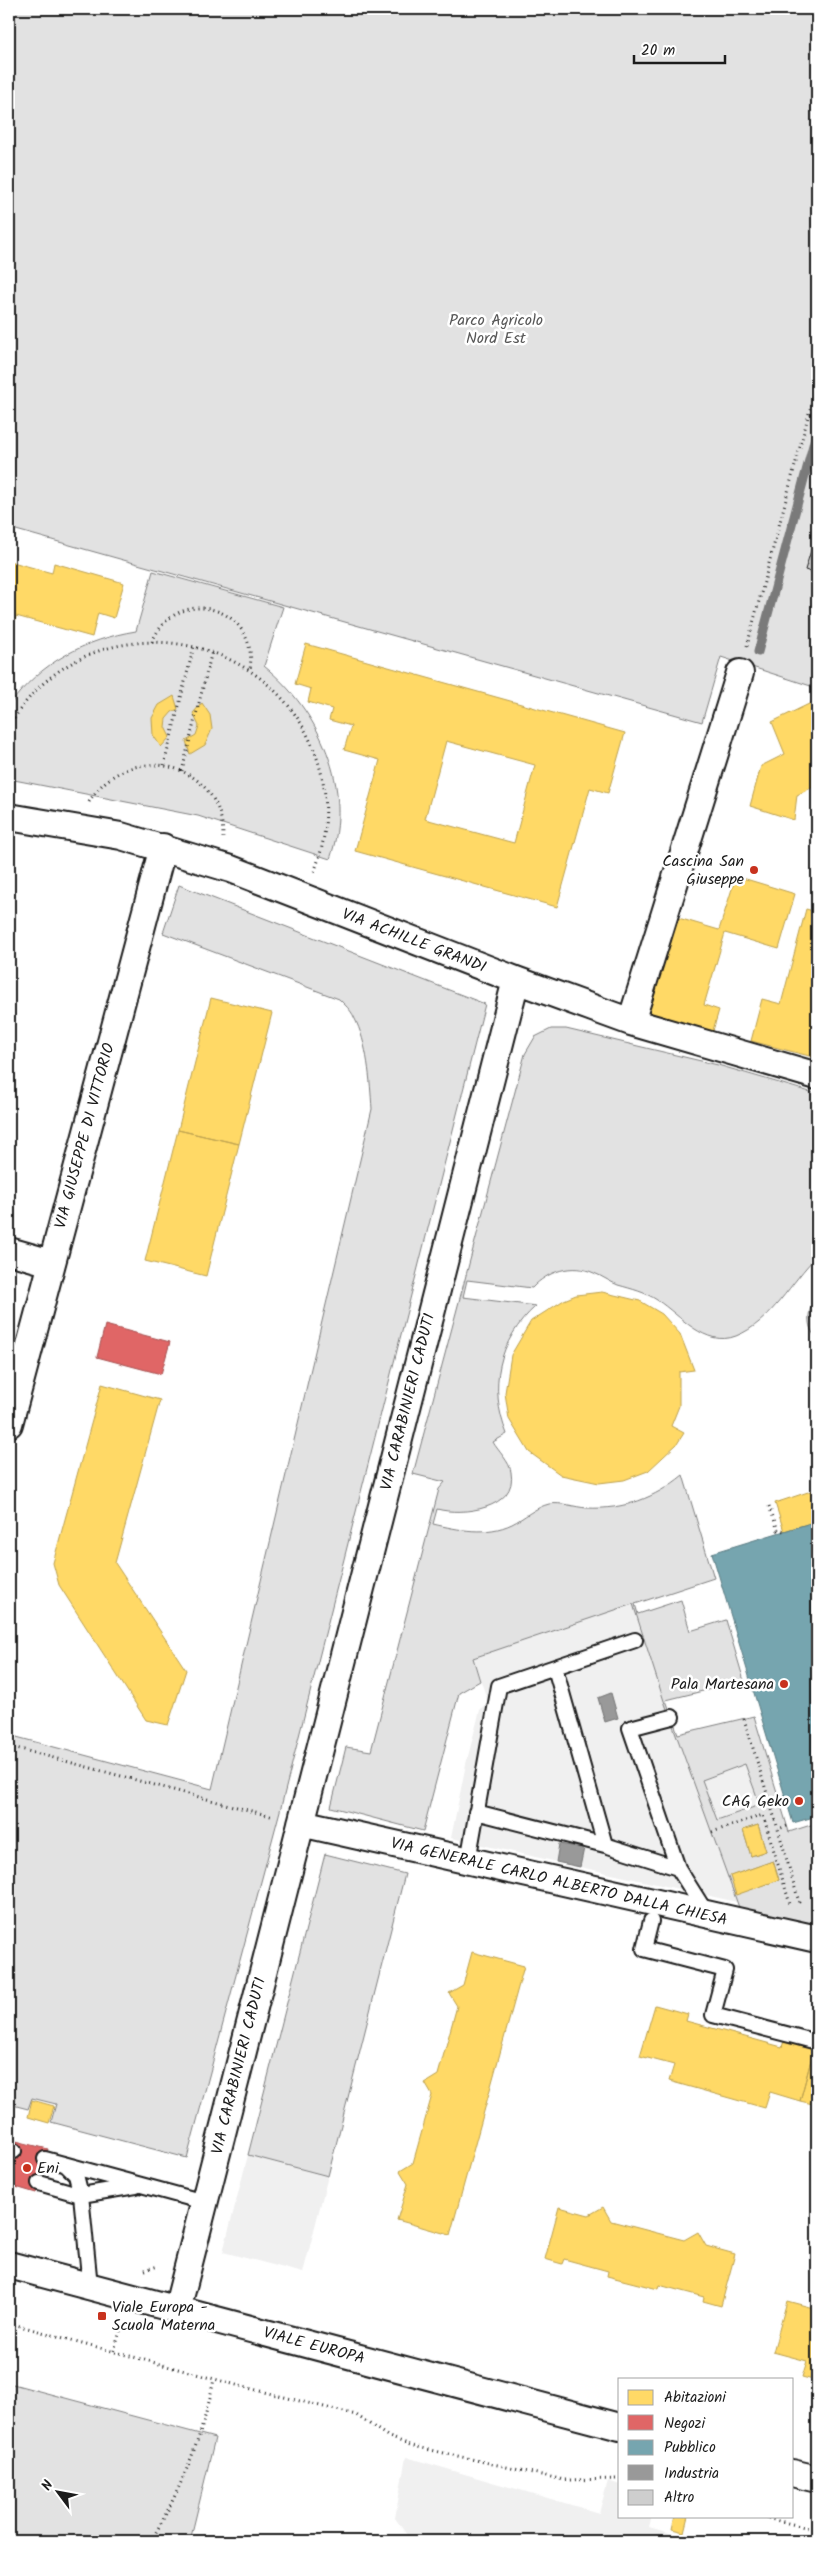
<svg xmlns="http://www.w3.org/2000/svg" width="826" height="2550" viewBox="0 0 826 2550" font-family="Kalam,sans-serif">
<rect width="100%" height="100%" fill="#fff"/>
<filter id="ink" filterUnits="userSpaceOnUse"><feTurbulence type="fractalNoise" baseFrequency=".02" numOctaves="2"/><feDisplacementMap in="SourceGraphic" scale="10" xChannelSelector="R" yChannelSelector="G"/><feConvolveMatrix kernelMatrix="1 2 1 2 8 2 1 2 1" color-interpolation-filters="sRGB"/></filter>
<g filter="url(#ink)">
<!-- built -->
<path fill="#f0f0f0" d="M633 1604 664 1701 737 1902 451 1838 466 1764 480 1710 488 1702 473 1658Z
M745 1764 760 1805 717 1821 702 1780Z
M248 2155 328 2176 303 2273 223 2252Z
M406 2457 599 2513 608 2481 620 2485V2516H652L649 2527 687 2538V2541H411L395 2518Z"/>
<!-- green -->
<path fill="#e2e2e2" stroke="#7f7f7f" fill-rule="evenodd" d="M9 9H817V688L721 657 702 722 9 528Z
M153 571 283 607 264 666C319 710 355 789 330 859L198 816 9 779V706C39 663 86 639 136 631Z
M179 885 485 1004 281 1807 187 2158 51 2122 56 2104 32 2098 28 2109 9 2104V1735L212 1789 372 1109C370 1080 368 1044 354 1017 351 1010 344 1004 339 999L163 933Z
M551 1029H566L718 1065 817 1094V1256C791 1281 772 1322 736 1336 705 1348 680 1315 657 1300 645 1292 632 1289 618 1285 610 1282 602 1276 594 1273 572 1263 548 1271 532 1288L467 1280 463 1297 536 1306C498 1340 488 1387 507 1434L493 1442C498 1451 510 1462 511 1472 518 1509 462 1516 437 1509L433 1524C459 1530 487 1536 512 1524 524 1518 536 1507 549 1504 562 1502 574 1507 587 1508 624 1510 655 1498 683 1475L714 1578 635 1604 638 1614 681 1600 690 1631 726 1620 744 1681 666 1700 678 1734 754 1716 789 1832 817 1823V1932L741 1913 664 1701 633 1604 473 1658 480 1681 459 1693 423 1831 331 1807 346 1747 371 1751 439 1489 445 1482 413 1474 525 1054 535 1037ZM745 1764 760 1805 717 1820 702 1780ZM758 1825 766 1851 751 1856 743 1830ZM773 1861 779 1880 736 1894 731 1876Z
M817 1296V1339C805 1325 807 1311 817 1296Z
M325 1854 405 1874 328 2176 248 2155Z
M9 2383 215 2438 190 2541H9Z"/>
<!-- homes -->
<path fill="#ffd966" stroke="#bba050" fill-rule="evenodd" d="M9 561 52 573 54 563 124 583 114 618 98 613 92 637 16 616 9 642Z
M306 644 625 733 608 793 590 788 557 907 355 851 380 760 344 750 351 726 329 720 332 709 308 702 311 689 295 684ZM446 741 535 765 514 843 425 819Z
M174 696 178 709 172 712 166 719 165 727 170 737 161 747 153 735 152 718 159 705Z
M813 702 817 710V785L797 795 794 820 750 806 761 766 785 754 772 722Z
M202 703 210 715 212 729 205 745 190 754 186 741 196 735 199 726 193 713Z
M736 876 795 894 779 949 725 933 704 1005 719 1010 712 1034 645 1014 675 917 719 930Z
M806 909 817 912V1058L751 1041 762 999 781 1004Z
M211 998 272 1013 239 1144 178 1130Z
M178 1130 239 1144 206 1276 145 1261Z
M602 1292 640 1301 662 1314 680 1334 694 1370 679 1372V1406L671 1426 684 1433 677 1444 648 1471 624 1480 599 1483 561 1475 529 1452 509 1419 505 1393 511 1355 531 1321 564 1300 576 1295Z
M102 1384 160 1400 115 1563 186 1670 168 1725 146 1720 59 1585 53 1563Z
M817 1489V1521L784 1531 775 1503Z
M758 1825 766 1851 751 1856 743 1830Z
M773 1861 779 1880 736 1895 730 1876Z
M472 1952 524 1966 450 2235 397 2220 408 2184 400 2171 413 2163 432 2095 425 2083 438 2075 457 2006 449 1993 463 1985Z
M655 2005 688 2014 686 2021 782 2047 784 2041 814 2049 800 2101 770 2092 765 2108 669 2081 674 2065 640 2056Z
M814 2049 817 2050V2105L800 2101Z
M32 2100 54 2106 49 2123 28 2117Z
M559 2207 589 2215 603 2207 611 2221 684 2240 698 2232 706 2246 735 2254 721 2306 703 2301 704 2297 659 2285 658 2289 607 2276 608 2271 564 2259 562 2264 545 2259Z
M787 2301 817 2309V2381L802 2377 807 2361 773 2352Z
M675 2516H688L684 2532 672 2529Z"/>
<!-- shops -->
<path fill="#e06666" stroke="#a55050" d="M105 1325 170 1342 161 1374 97 1357Z
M16 2141 48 2149 36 2193 9 2185V2169Z"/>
<!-- public -->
<path fill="#76a5af" stroke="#5b7c83" d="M817 1521V1816L793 1823 712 1553Z"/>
<!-- industry -->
<path fill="#999" stroke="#747474" d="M611 1693 618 1718 605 1722 598 1698Z
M559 1844 584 1848 580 1867 556 1862Z"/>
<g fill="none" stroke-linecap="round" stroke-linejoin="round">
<!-- stream -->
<path stroke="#7a7a7a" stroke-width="9" d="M758 652 817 430"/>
</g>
<!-- building -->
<path fill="#cecece" stroke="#1c1c1c" d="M813 544 817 545V574L805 570Z"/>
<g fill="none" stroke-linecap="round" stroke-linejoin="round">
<!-- lane casing -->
<g stroke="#1c1c1c" stroke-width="18">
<path id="lane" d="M555 1668 605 1845
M672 1717 630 1728 678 1868
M476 1812 605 1845 678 1868 707 1914
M468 1861 499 1686 635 1640
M651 1921 644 1949 725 1970 713 2015 817 2042
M9 2150 14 2151
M45 2159 204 2202
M66 2165 76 2175 81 2195 90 2286
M39 2183 81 2195 136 2186"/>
</g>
<!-- street casing -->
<g stroke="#1c1c1c" stroke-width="30">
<path id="street" d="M9 817 121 836 231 869 516 980 631 1022 817 1076
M631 1022 740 673
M9 1251 51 1263
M9 1424 163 847
M301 1823 817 1939
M9 2265 620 2427
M177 2310 516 980
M792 2473 817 2479"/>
</g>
<!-- path -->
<path stroke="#1c1c1c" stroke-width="3" stroke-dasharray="1 4" stroke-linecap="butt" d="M800 9 817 13
M152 642C177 583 259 606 250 670
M747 646 817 383
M9 727C83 593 285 625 321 772 329 805 327 840 314 872
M164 765 194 646
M182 771 212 651
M89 802C126 738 224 761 223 838
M9 877 13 893 9 910
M769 1506 778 1530 784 1531
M744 1719 778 1829
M9 1746 274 1817
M787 1826 778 1829 799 1902 795 1904
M712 1832 763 1815 790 1904
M145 2270 158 2266
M9 2323 240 2386 356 2415 389 2437 413 2446 564 2480 620 2479
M114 2351 122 2325
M758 2516 817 2530
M151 2541C180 2491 203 2436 214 2379"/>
<!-- lane -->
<use href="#lane" stroke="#fff" stroke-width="14"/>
<!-- street -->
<use href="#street" stroke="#fff" stroke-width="26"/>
</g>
</g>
<!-- markers -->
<g fill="#c8321e" stroke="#fff" stroke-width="2">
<circle cx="754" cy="870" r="5"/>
<circle cx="784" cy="1684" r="5"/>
<circle cx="799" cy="1801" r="5"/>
<circle cx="27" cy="2168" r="5"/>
<rect x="97" y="2311" width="10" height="10" rx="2.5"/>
</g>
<g text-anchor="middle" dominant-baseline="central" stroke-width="5" stroke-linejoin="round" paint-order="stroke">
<!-- park labels -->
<g font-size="16" fill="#575757" stroke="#fff">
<text x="496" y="320">Parco Agricolo<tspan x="496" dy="18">Nord Est</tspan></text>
</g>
<!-- poi labels -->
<g font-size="16" fill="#1c1c1c" stroke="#fff" text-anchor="end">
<text x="744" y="861">Cascina San<tspan x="744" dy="18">Giuseppe</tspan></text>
<text x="774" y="1684">Pala Martesana</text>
<text x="789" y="1801">CAG Geko</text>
<text x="37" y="2168" text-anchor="start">Eni</text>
<text x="112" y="2307" text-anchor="start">Viale Europa -<tspan x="112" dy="18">Scuola Materna</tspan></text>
</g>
<!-- street labels -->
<g font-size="16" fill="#1c1c1c" stroke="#fff">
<text transform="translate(414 941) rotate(21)">VIA ACHILLE GRANDI</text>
<text transform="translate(85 1136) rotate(-75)">VIA GIUSEPPE DI VITTORIO</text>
<text transform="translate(408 1402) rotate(-76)">VIA CARABINIERI CADUTI</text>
<text transform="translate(559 1882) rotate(13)">VIA GENERALE CARLO ALBERTO DALLA CHIESA</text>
<text transform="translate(239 2066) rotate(-76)">VIA CARABINIERI CADUTI</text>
<text transform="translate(314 2346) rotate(15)">VIALE EUROPA</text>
</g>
</g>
<!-- margin -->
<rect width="826" height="2550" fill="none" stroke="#fff" stroke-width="30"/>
<rect x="15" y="15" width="796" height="2520" fill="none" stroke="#1c1c1c" stroke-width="2" filter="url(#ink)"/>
<!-- legend -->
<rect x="618" y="2378" width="175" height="140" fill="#ffffff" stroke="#a4a4a4"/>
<rect x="628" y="2390" width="25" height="15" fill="#ffd966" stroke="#a4a4a4"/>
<text x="664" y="2402" font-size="15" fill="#1c1c1c">Abitazioni</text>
<rect x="628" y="2415" width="25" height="15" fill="#e06666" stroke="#a4a4a4"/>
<text x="664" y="2428" font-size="15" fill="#1c1c1c">Negozi</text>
<rect x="628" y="2440" width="25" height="15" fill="#76a5af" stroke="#a4a4a4"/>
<text x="664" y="2452" font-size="15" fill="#1c1c1c">Pubblico</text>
<rect x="628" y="2465" width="25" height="15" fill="#999999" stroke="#a4a4a4"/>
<text x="664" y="2478" font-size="15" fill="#1c1c1c">Industria</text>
<rect x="628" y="2490" width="25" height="15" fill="#cecece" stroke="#a4a4a4"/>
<text x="664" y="2502" font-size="15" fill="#1c1c1c">Altro</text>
<!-- north arrow -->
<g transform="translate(58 2492) rotate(302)" stroke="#ffffff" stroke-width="4" paint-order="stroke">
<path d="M0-4L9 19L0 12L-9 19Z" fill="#1c1c1c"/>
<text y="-8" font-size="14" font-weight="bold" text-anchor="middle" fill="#1c1c1c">N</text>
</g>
<!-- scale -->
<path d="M634 55v8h91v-8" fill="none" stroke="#1c1c1c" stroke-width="2.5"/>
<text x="641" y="55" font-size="15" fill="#1c1c1c" stroke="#ffffff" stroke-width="4" paint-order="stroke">20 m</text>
</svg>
